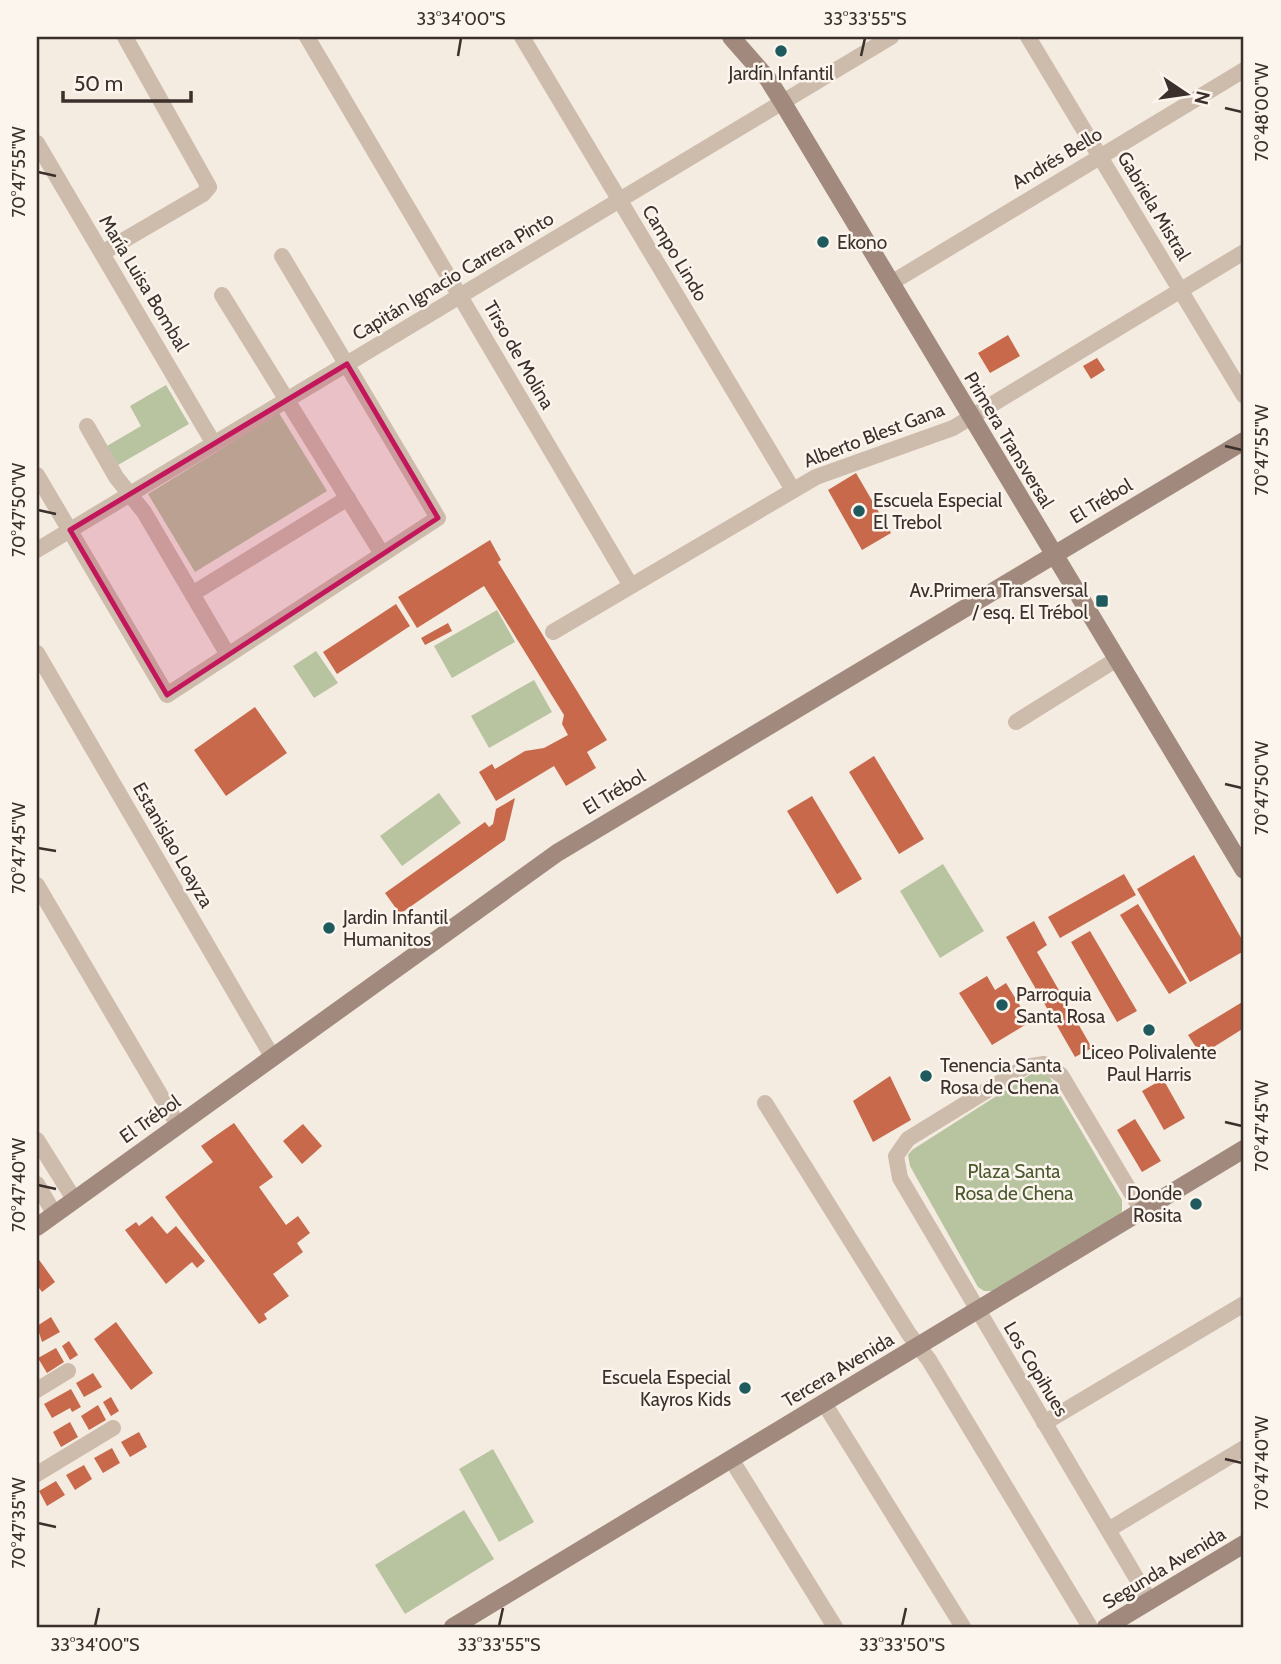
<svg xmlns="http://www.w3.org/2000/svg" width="1281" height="1664" viewBox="0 0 1281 1664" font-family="Cabin,sans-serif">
<rect width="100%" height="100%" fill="#f4ebe1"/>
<!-- green -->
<path fill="#b8c4a0" d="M166 385 189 424 118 465 107 446 141 426 130 406Z
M279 413 327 491 195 572 148 494Z
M497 610 515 642 452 678 434 646Z
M316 651 338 683 314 698 293 666Z
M534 680 552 712 489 748 471 716Z
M439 793 461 823 402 866 380 836Z
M943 864 984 931 940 958 900 891Z
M1042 1072 1049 1076 1122 1200V1211L1118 1217 994 1291H984L978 1287 910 1166 908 1155 912 1150 1031 1074Z
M493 1449 534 1522 499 1542 459 1469Z
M464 1510 494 1559 405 1614 375 1565Z"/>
<!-- building -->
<path fill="#c8694b" d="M1008 335 1020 356 990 373 978 353Z
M1097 358 1105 370 1091 379 1083 366Z
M856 473 891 533 862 550 828 490Z
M490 540 501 560 498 562 607 740 587 752 596 768 566 786 554 766 496 801 479 772 492 764 495 769 525 751 544 748 568 735 562 724 564 715 484 586 417 628 398 597Z
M396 604 410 626 337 674 323 652Z
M448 623 452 631 425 645 421 638Z
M255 707 287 753 226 796 194 750Z
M874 756 924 839 899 854 849 772Z
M812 796 862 879 837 894 787 811Z
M515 798 505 840 400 914 385 893 485 822 489 827 493 824 496 809Z
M1194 855 1244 943V951L1190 982 1137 889Z
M1124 874 1136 895 1060 938 1048 917Z
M1138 904 1187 983 1169 994 1120 915Z
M1034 921 1047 945 1037 952 1092 1048 1075 1057 1006 937Z
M1090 931 1137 1011 1117 1022 1071 942Z
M987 976 995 990 1006 983 1030 1022 992 1045 959 993Z
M1244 1001V1028L1201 1055 1188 1035Z
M890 1076 911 1120 873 1142 853 1101Z
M1163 1079 1185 1118 1164 1130 1142 1091Z
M1135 1119 1161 1161 1142 1172 1117 1130Z
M234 1123 273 1177 259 1187 286 1225 298 1216 310 1233 297 1243 303 1252 273 1274 289 1296 264 1314 267 1319 259 1324 165 1197 213 1162 201 1146Z
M303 1124 322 1146 302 1164 283 1141Z
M152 1216 167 1234 176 1226 205 1261 197 1268 192 1262 166 1284 125 1230 136 1222 139 1226Z
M37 1257 55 1282 42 1292 37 1285Z
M51 1317 60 1332 42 1342 37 1326Z
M116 1322 153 1373 131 1390 94 1339Z
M69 1341 78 1355 70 1360 62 1346Z
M56 1348 64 1362 47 1373 38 1358Z
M93 1373 102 1387 84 1397 76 1383Z
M71 1389 81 1407 72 1412 70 1408 52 1418 44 1404Z
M111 1397 119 1411 111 1416 103 1402Z
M98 1405 106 1420 89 1430 81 1416Z
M70 1422 78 1437 61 1447 53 1432Z
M139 1432 147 1447 130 1457 121 1442Z
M112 1448 120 1463 103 1473 94 1458Z
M84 1465 92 1479 75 1490 66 1475Z
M56 1481 65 1495 47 1506 39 1491Z"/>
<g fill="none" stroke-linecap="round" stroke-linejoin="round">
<!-- street -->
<path stroke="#cdbbac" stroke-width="16" d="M307 37 631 586
M522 37 793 490
M1028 37 1244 396
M37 143 214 444
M102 253 203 194 209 187 125 37
M891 283 1244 70
M222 295 382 554
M87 426 116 477 144 512 228 655
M37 475 167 695 438 518 282 256
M37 550 891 37
M192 594 348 498
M553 632 816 477 953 428 1244 252
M37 653 273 1058
M1016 722 1117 659
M37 885 178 1125
M765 1103 909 1334 929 1360 1090 1627
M37 1140 74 1199
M37 1184 54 1213
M1142 1211 1061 1075 1044 1064 1025 1067 908 1139 896 1156 900 1178 1150 1601
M37 1390 68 1371
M824 1403 963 1627
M1044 1423 1244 1304
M731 1459 835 1627
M37 1474 113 1428
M1108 1530 1244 1448"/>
<!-- secondary -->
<path stroke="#a18a7d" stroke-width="18" d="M731 37 768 79 783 103 1244 870
M37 1227 557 853 1244 441
M453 1627 1244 1149
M1106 1627 1244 1544"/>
</g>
<!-- marked area -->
<path fill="#c2185b" fill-opacity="0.2" stroke="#c2185b" stroke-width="5" stroke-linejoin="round" d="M347 364 438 518 167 695 70 530Z"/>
<!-- ticks -->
<path fill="none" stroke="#3b302b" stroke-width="2.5" d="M458 56 461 38M861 56 865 38M1225 108 1242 112M38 172 56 176M1225 446 1242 450M38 510 56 514M1225 784 1242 788M38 848 56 851M1225 1122 1242 1126M38 1185 56 1189M1225 1459 1242 1463M38 1523 56 1527M95 1626 99 1608M499 1626 503 1608M902 1626 906 1608"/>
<!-- markers -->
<g fill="#1f5a5e" stroke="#fbf5ee" stroke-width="2.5">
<circle cx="781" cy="51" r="7"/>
<circle cx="823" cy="242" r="7"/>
<circle cx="859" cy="511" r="7"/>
<rect x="1095" y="594" width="14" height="14" rx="3.5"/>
<circle cx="329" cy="928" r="7"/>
<circle cx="1002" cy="1005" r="7"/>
<circle cx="1149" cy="1030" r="7"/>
<circle cx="926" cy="1076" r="7"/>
<circle cx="1196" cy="1204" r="7"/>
<circle cx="745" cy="1388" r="7"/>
</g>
<g text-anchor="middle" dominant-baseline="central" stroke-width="5" stroke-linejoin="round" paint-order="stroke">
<!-- poi labels -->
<g font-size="19" fill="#3b302b" stroke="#fbf5ee" text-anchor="start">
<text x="781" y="73" text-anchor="middle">Jardín Infantil</text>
<text x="837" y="242">Ekono</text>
<text x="873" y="500">Escuela Especial<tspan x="873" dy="22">El Trebol</tspan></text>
<text x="1088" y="590" text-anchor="end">Av.Primera Transversal<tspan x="1088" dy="22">/ esq. El Trébol</tspan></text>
<text x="343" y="917">Jardin Infantil<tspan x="343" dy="22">Humanitos</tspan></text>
<text x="1016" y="994">Parroquia<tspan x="1016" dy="22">Santa Rosa</tspan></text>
<text x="1149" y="1052" text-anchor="middle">Liceo Polivalente<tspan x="1149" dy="22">Paul Harris</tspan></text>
<text x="940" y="1065">Tenencia Santa<tspan x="940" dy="22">Rosa de Chena</tspan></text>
<text x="1182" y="1193" text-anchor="end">Donde<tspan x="1182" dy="22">Rosita</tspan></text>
<text x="731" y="1377" text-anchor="end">Escuela Especial<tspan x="731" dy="22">Kayros Kids</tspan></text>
</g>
<!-- street labels -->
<g font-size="19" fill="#3b302b" stroke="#fbf5ee">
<text transform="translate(1057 158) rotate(-31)">Andrés Bello</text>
<text transform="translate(1154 206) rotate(59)">Gabriela Mistral</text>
<text transform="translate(675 253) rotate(59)">Campo Lindo</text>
<text transform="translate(453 276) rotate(-31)">Capitán Ignacio Carrera Pinto</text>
<text transform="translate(144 283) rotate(59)">María Luisa Bombal</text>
<text transform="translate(519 355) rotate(60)">Tirso de Molina</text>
<text transform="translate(874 435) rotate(-21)">Alberto Blest Gana</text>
<text transform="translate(1009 440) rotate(59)">Primera Transversal</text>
<text transform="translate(1101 501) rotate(-31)">El Trébol</text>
<text transform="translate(614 792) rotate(-31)">El Trébol</text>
<text transform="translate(173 845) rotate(60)">Estanislao Loayza</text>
<text transform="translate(150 1119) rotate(-35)">El Trébol</text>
<text transform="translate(1036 1369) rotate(59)">Los Copihues</text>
<text transform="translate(838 1370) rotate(-31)">Tercera Avenida</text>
<text transform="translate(1164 1568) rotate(-31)">Segunda Avenida</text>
</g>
<!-- park labels -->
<g font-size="19" fill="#4a5a2e" stroke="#fbf5ee">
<text x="1014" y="1171">Plaza Santa<tspan x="1014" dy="22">Rosa de Chena</tspan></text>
</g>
</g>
<!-- border -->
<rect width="1281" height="1664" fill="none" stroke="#fbf5ee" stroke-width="77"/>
<!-- north arrow -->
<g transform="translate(1186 94) rotate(103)" stroke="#fbf5ee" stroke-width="5" paint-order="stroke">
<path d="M0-5L12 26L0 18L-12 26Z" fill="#3b302b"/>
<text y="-10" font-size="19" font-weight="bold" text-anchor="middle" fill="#3b302b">N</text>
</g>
<!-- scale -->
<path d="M63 91v10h128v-10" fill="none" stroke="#3b302b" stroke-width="3.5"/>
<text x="74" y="91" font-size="21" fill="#3b302b" stroke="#fbf5ee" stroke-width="5" paint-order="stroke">50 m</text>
<rect x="38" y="38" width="1204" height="1588" fill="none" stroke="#3b302b" stroke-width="2.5"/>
<g font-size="18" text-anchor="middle" fill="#3b302b">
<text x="461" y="25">33°34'00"S</text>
<text x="865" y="25">33°33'55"S</text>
<text transform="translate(1262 112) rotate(-90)" y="6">70°48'00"W</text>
<text transform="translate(19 172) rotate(-90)" y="6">70°47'55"W</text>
<text transform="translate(1262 450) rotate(-90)" y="6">70°47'55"W</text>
<text transform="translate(19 510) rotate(-90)" y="6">70°47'50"W</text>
<text transform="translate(1262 788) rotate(-90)" y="6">70°47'50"W</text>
<text transform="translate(19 848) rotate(-90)" y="6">70°47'45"W</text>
<text transform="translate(1262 1126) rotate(-90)" y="6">70°47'45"W</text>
<text transform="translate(19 1185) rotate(-90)" y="6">70°47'40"W</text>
<text transform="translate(1262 1463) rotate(-90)" y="6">70°47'40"W</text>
<text transform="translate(19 1523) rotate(-90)" y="6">70°47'35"W</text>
<text x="95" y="1651">33°34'00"S</text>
<text x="499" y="1651">33°33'55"S</text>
<text x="902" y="1651">33°33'50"S</text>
</g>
</svg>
